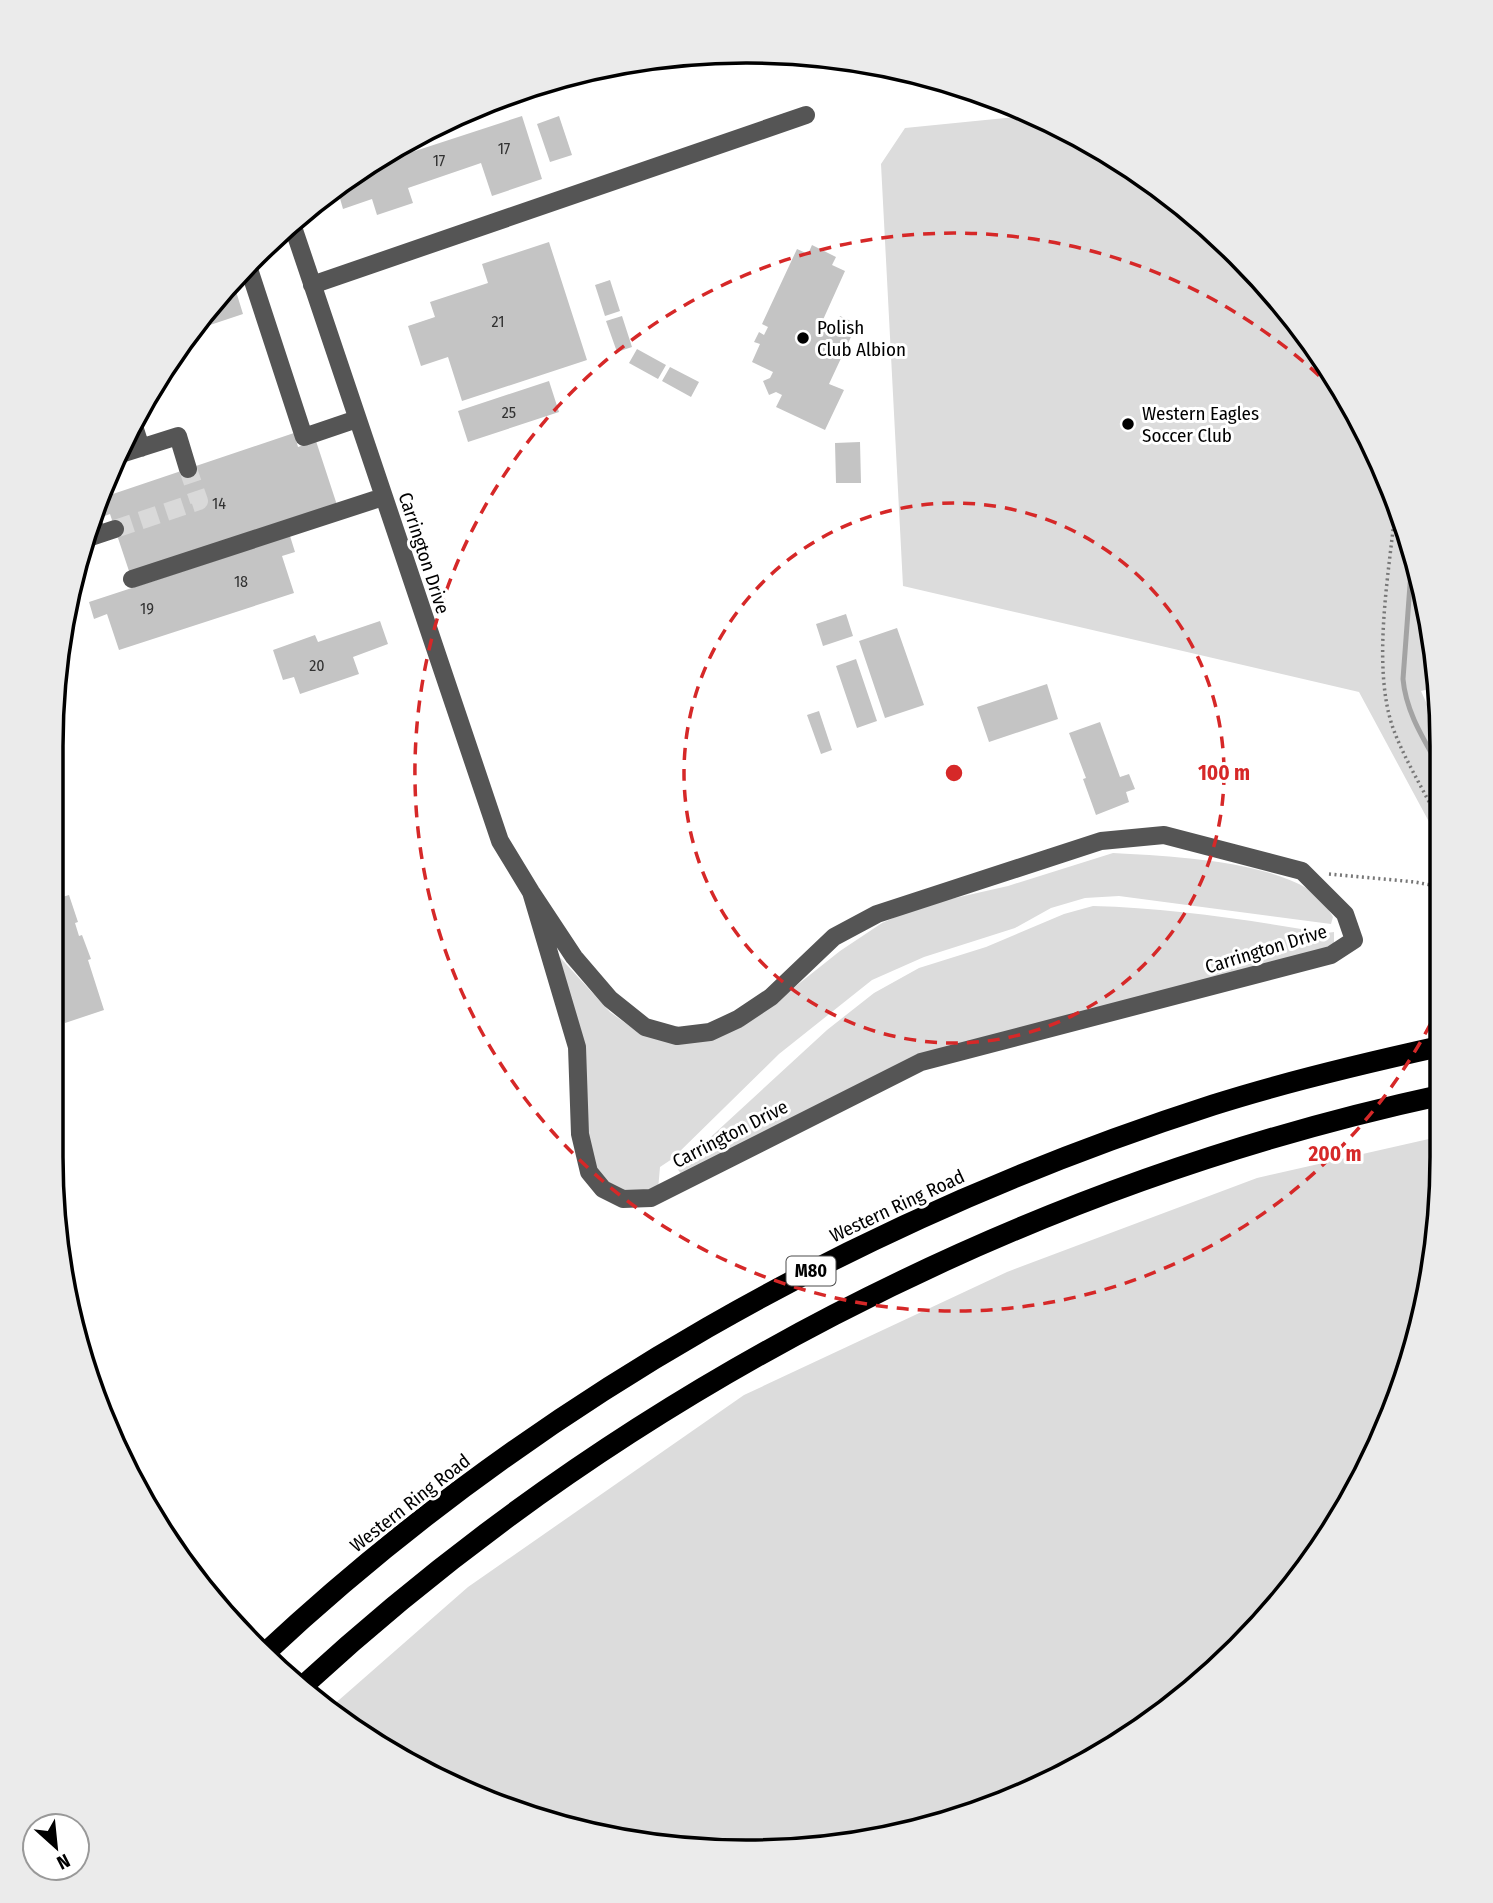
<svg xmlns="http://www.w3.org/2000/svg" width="1493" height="1903" viewBox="0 0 1493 1903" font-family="'Fira Sans Condensed',sans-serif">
<rect width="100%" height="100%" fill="#fff"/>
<!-- green -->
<path fill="#dcdcdc" d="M1035 115 1054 122 1170 194 1269 287 1349 398 1405 523 1438 687 1421 691 1441 736V844L1359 692 903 586 881 164 905 128Z
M1113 853C1168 856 1260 860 1308 889 1319 896 1327 906 1333 917L1331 924 1119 896 1085 898 1051 908 1015 928 924 957 872 980 779 1054 672 1159 660 1167 658 1190 628 1199 589 1172 556 953 610 1012 635 1030 661 1039 767 1009 840 951 882 923 920 906 1008 886Z
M1093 906C1171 908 1249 920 1326 933L1334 932V944L1302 962 962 1050 685 1180 677 1168 827 1030 874 993 919 968 986 947 1064 914Z
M1442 1136V1157L1429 1292 1389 1422 1325 1543 1238 1649 1095 1759 927 1828 747 1852 567 1829 399 1759 331 1707 468 1587 744 1395 1007 1272 1257 1178Z
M70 1301 109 1419 75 1337Z"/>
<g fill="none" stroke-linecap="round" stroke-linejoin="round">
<!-- stream -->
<path stroke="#a3a3a3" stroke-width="5" d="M1412 558 1403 679C1406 713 1425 741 1441 770"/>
</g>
<!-- building -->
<path fill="#c4c4c4" d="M522 116 542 179 492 196 481 163 408 188 413 203 377 215 372 199 343 209 337 188 366 167Z
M559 116 572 155 550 162 537 124Z
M549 242 587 360 462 401 448 357 421 366 408 326 435 317 430 302 488 283 482 264Z
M812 245 836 257 832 265 845 271 822 322 835 328 840 316 857 324 829 384 844 390 825 430 776 407 782 395 776 392 769 395 763 381 770 378 773 372 752 362 760 344 754 342 759 332 764 335 768 327 762 324 797 249 808 254Z
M237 277 240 287 235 288 243 314 189 332Z
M610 280 620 311 605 316 595 285Z
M622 316 632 347 617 352 606 321Z
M637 349 666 365 658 379 629 363Z
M670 367 699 382 691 397 662 381Z
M549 381 559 412 468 442 458 411Z
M294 433 298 447 316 441 337 505 130 574 110 514 102 517 98 504 106 501 104 497Z
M860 442 861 483H836L835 443Z
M290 536 295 552 282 556 294 593 119 650 107 614 94 619 89 602Z
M846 614 853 636 823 646 816 624Z
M380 621 388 644 353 657 359 674 300 694 294 677 283 680 273 650 315 635 318 642Z
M897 628 924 705 885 718 859 641Z
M856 659 877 721 857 728 836 666Z
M1047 684 1058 719 989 742 977 707Z
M819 711 832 750 821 754 807 715Z
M1100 722 1120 777 1129 774 1135 789 1126 792 1129 802 1096 815 1083 779 1086 778 1069 733Z
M69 895 78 922 75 923 79 936 82 935 91 959 88 960 104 1010 65 1023 51 983 52 900Z"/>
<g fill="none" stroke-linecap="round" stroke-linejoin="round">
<!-- minor-tunnel -->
<path stroke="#d9d9d9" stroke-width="18" stroke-dasharray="18 9" stroke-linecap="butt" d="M115 529 199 501 188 469"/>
<!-- path -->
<path stroke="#777" stroke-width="3.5" stroke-dasharray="2 3.5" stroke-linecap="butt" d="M1396 502C1390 568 1371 665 1393 728 1404 759 1426 794 1441 825
M1329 874 1415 882 1441 887"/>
<!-- minor -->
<path stroke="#555" stroke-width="18" d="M291 221 500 841 531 892 574 957 610 999 645 1027 677 1036 710 1032 738 1019 771 997 834 937 877 914 1101 841 1164 835 1302 871 1345 914 1354 940 1331 955 921 1062 651 1198 623 1199 603 1189 589 1172 580 1134 577 1047 531 892
M248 266 304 437 357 419
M312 285 806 115
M133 423 141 448
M118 455 178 436 188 469
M91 516 97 535
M85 539 115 529
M132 579 383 497"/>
<!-- highway -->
<path stroke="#000" stroke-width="21" d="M263 1655C533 1402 862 1218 1213 1105 1288 1081 1365 1063 1442 1046
M303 1686C620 1394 1021 1186 1442 1095"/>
</g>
<!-- distance rings -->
<g fill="none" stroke="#d62828" stroke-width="3.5" stroke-dasharray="12 9">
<circle cx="954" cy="773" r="270"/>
<path d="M1440 1005A539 539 0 1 1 1355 412"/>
</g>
<!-- markers -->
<g fill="#000" stroke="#fff" stroke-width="2.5">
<circle cx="803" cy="338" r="7"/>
<circle cx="1128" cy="424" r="7"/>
</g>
<g text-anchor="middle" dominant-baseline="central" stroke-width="6" stroke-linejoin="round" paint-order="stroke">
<!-- number labels -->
<g font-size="16" fill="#313131">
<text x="504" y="148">17</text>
<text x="439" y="160">17</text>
<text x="498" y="321">21</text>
<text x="509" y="412">25</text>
<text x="219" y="503">14</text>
<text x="241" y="581">18</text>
<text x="147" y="608">19</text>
<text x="317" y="665">20</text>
</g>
<!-- shield labels -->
<rect fill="#fff" stroke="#4c4c4c" stroke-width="2" x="786.5" y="1256.5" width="49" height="29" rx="5"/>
<g font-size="18" font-weight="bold" fill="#000">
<text x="811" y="1271">M80</text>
</g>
<!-- poi labels -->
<g font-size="19" fill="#000" stroke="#fff" text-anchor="start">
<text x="817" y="327">Polish<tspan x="817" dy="22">Club Albion</tspan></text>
<text x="1142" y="413">Western Eagles<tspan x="1142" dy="22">Soccer Club</tspan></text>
</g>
<!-- street labels -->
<g font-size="19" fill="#000" stroke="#fff">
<text transform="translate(424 553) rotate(72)">Carrington Drive</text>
<text transform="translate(1266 949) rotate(-17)">Carrington Drive</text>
<text transform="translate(730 1134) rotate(-27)">Carrington Drive</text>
<text transform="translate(897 1206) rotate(-25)">Western Ring Road</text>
<text transform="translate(410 1503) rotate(-38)">Western Ring Road</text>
</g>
</g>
<!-- crop -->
<path d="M0 0H1493V1903H0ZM746 63H747A683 683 0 0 1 1430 746V1157A683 683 0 0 1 747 1840H746A683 683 0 0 1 63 1157V746A683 683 0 0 1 746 63Z" fill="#ebebeb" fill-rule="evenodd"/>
<path fill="none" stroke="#000" stroke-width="3.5" d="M746 63H747A683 683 0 0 1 1430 746V1157A683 683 0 0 1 747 1840H746A683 683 0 0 1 63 1157V746A683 683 0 0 1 746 63Z"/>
<circle cx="954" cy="773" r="10" fill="#d62828" stroke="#fff" stroke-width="3.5"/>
<g font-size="21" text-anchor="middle" font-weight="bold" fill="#d62828" stroke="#fff" stroke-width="6" stroke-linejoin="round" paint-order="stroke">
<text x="1224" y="780">100 m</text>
<text x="1335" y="1161">200 m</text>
</g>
<!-- north arrow -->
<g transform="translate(56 1847) rotate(153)"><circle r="33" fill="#ffffff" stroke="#999999" stroke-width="2"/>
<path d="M0-5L12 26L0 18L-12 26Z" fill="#000000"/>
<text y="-10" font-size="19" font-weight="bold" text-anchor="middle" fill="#000000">N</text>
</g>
</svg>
